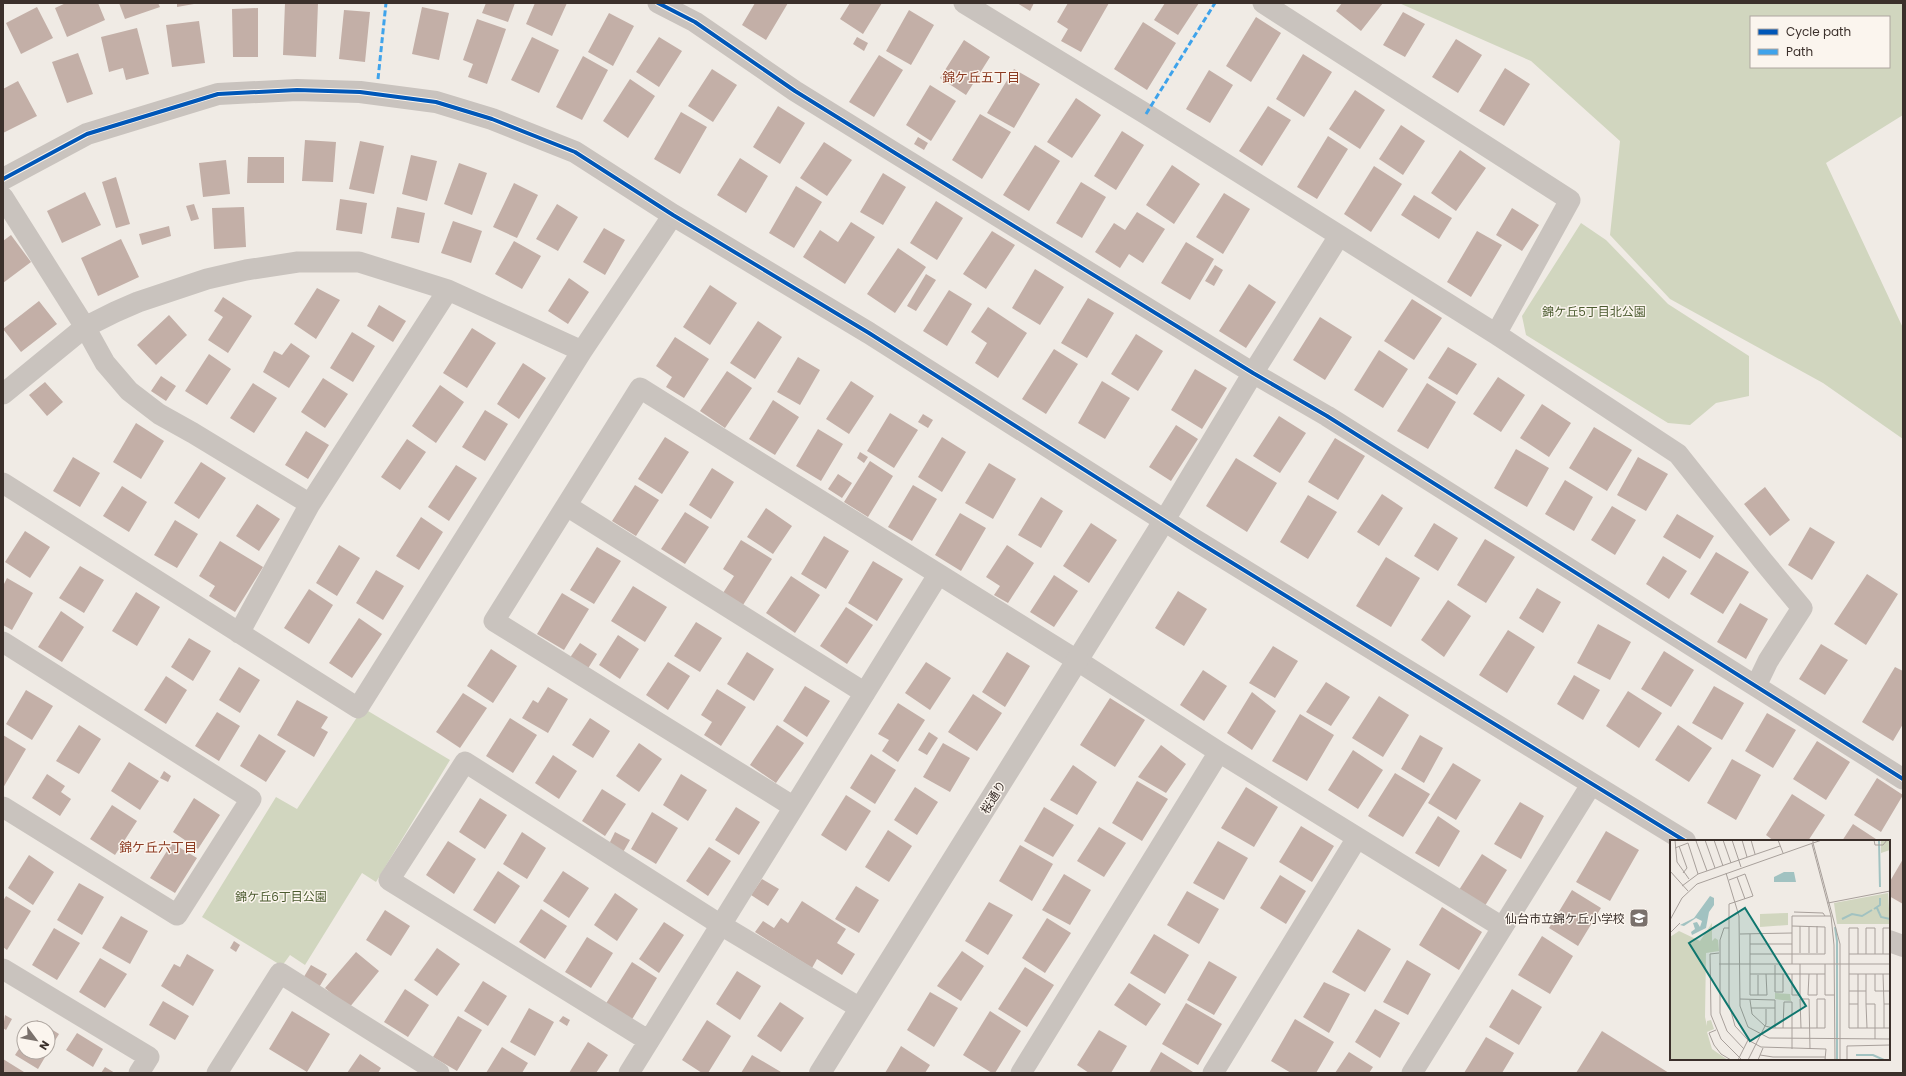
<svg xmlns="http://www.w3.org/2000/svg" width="1906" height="1076" viewBox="0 0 1906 1076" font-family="Poppins,'Noto Sans JP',sans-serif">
<rect width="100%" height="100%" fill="#f0ebe5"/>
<!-- green -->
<path fill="#d1d6bf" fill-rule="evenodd" d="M1399 3H1903V115L1826 163 1903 328V439L1823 383 1670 299 1610 235 1620 141 1531 61ZM1751 17H1889V67H1751Z
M1581 223 1606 240 1668 304 1749 356V396L1716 403 1690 425 1668 423 1526 335 1522 316Z
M363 708 450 760 376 882 362 873 305 965 290 955 282 966 202 917 276 797 297 809Z"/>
<!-- building -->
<path fill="#c3afa7" d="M66 3H98L105 20 67 37 55 8Z
M119 3H158L160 7 125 19Z
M177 3H194V4L177 7Z
M285 3H318L316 57 283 55Z
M486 3H515L508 22 482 13Z
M535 3H567L552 36 526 24Z
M755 3H788L766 40 742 25Z
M850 3H882L863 34 840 19Z
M1017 3H1034L1030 11Z
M1068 3H1109L1081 52 1061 41 1068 29 1057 22Z
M1165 3H1199L1178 35 1154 20Z
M1342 3H1383L1361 31 1336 11Z
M37 7 53 38 21 54 6 23Z
M422 7 449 13 439 60 412 54Z
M258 8V57H233L232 9Z
M344 10 370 12 365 62 339 59Z
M909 10 934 25 911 65 886 51Z
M1403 12 1425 24 1405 57 1383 45Z
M609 13 634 26 613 66 588 52Z
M1256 17 1281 33 1251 82 1226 66Z
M477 19 506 29 487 84 468 77 473 64 463 60Z
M199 21 205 63 172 67 166 25Z
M1143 22 1176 43 1147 90 1114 69Z
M137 28 149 74 126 80 123 68 109 72 101 37Z
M532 37 559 50 539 93 511 80Z
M659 37 682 51 659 87 636 72Z
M857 37 868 43 864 51 853 44Z
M1456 39 1482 55 1458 93 1432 77Z
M964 40 990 57 966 95 940 78Z
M78 53 93 94 67 103 52 62Z
M1303 54 1332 72 1304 117 1276 99Z
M879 55 903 70 874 117 849 102Z
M583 56 608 70 582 120 556 107Z
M1505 68 1530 84 1504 126 1479 111Z
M712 69 737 85 713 122 688 106Z
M1014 69 1040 84 1014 128 987 113Z
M1209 70 1233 85 1210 123 1186 109Z
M630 79 655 96 628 138 603 121Z
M18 81 37 116 3 133V89Z
M930 85 956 101 931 141 906 125Z
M1355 90 1385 110 1360 149 1329 129Z
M1076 98 1101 115 1072 158 1047 142Z
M778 106 805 123 780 164 753 147Z
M1268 106 1291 120 1262 166 1239 151Z
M681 112 707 127 680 174 654 159Z
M980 114 1011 132 982 179 952 160Z
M1401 125 1425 141 1403 175 1379 159Z
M1122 131 1144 145 1116 190 1094 176Z
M1328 136 1348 149 1317 199 1297 187Z
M918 137 928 143 924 150 914 144Z
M305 140 336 142 333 182 302 181Z
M360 141 384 146 374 194 349 189Z
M824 142 852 160 827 196 800 178Z
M1035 145 1060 161 1029 211 1003 195Z
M1460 150 1486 168 1456 211 1431 193Z
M411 155 437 161 427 201 402 194Z
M248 157H284V183H247Z
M740 158 768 176 746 213 717 195Z
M226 160 230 194 203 197 199 163Z
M459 163 487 173 472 215 444 204Z
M1172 165 1200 184 1174 224 1146 205Z
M1374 166 1402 184 1371 232 1344 214Z
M883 173 906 187 883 225 860 212Z
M116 177 130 224 116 228 102 182Z
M1081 182 1106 197 1082 238 1056 223Z
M514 183 538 195 517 238 493 227Z
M796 186 822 202 794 248 769 233Z
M85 192 101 225 62 243 47 211Z
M1224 193 1250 209 1223 254 1196 237Z
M1414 195 1452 218 1439 239 1401 215Z
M340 199 367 203 362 234 336 230Z
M936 201 963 218 937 260 910 243Z
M194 204 199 219 191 221 186 206Z
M557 204 578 217 558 251 536 239Z
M244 207 246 247 214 249 212 208Z
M397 207 425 213 419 243 391 238Z
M1512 208 1539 225 1522 251 1496 235Z
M1137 212 1165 229 1143 263 1129 254 1120 268 1095 252 1114 223 1125 230Z
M453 221 482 231 471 263 441 253Z
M851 222 875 237 845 284 803 257 820 230 838 242Z
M169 226 171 236 142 245 139 234Z
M604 228 625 240 605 275 583 262Z
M992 231 1015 245 986 289 963 274Z
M1477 231 1502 245 1471 297 1447 282Z
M11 235 31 262 3 283V241Z
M121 239 139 277 98 296 81 258Z
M514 241 541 256 522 289 495 274Z
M1186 242 1214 259 1190 300 1161 283Z
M898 248 926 267 895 313 867 294Z
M1215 265 1223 270 1214 286 1205 281Z
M1035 269 1064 287 1040 325 1012 308Z
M926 274 936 280 916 311 907 306Z
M569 278 589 292 568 324 548 311Z
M1249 284 1276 302 1246 348 1219 331Z
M710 285 737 303 710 345 683 327Z
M317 288 340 300 316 339 294 324Z
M949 290 972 304 947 346 923 331Z
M223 297 252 316 228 353 208 340 223 317 214 311Z
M1088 298 1114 313 1087 358 1061 343Z
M1412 299 1442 318 1414 360 1384 341Z
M39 301 57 324 21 352 3 329Z
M379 305 406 321 393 342 367 326Z
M988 307 1027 333 998 378 975 363 987 343 971 332Z
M169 315 187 335 156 365 137 345Z
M1320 317 1352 337 1325 380 1293 360Z
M758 321 782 337 755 379 730 363Z
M472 328 496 343 467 388 443 373Z
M352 332 375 346 353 382 330 368Z
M1136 334 1163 351 1138 391 1111 374Z
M675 337 709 359 684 398 666 387 672 377 656 366Z
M291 343 310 356 289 388 263 372 274 351 282 355Z
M1448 347 1477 364 1457 395 1428 378Z
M1054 349 1078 364 1046 414 1022 399Z
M1379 350 1408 369 1383 408 1354 390Z
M209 354 231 369 207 405 185 391Z
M798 357 820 370 800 405 777 392Z
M523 363 546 378 519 419 497 404Z
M1195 369 1227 388 1202 429 1171 410Z
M727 371 752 388 725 428 700 411Z
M161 376 176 386 166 401 151 391Z
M1498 377 1525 395 1501 432 1473 414Z
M323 378 348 394 325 428 301 412Z
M851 381 874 396 849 434 826 419Z
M1102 381 1130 398 1105 439 1078 423Z
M45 382 63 402 47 416 29 395Z
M253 383 277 398 254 433 230 418Z
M1427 383 1456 402 1428 449 1397 431Z
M440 385 464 402 436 443 412 426Z
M773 400 799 417 775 455 749 439Z
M1542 404 1571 423 1549 457 1520 438Z
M485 410 508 424 485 461 462 447Z
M890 413 918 430 894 468 867 451Z
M923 414 933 420 928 428 918 422Z
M1279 416 1306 433 1280 473 1253 456Z
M136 423 164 441 141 479 113 462Z
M1176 425 1198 439 1171 481 1149 467Z
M1594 427 1632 450 1607 491 1569 468Z
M818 429 843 444 821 481 796 466Z
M306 431 329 445 308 479 285 465Z
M665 437 689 452 662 494 638 479Z
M942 437 966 452 942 492 918 477Z
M1335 438 1365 456 1338 500 1308 482Z
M407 439 426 452 400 490 381 477Z
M1516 449 1549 468 1527 507 1494 488Z
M860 452 868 457 864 463 857 458Z
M73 457 100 473 80 507 53 491Z
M1638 457 1668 474 1646 511 1617 495Z
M1236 458 1277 483 1247 532 1206 506Z
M870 461 893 476 868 517 844 502Z
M201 462 226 478 199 519 174 503Z
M989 463 1016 479 993 519 965 503Z
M456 465 477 478 449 521 428 507Z
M712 468 734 482 711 519 689 505Z
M838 474 852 483 842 498 828 489Z
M1565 480 1593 497 1574 531 1545 514Z
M635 485 659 500 636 536 612 521Z
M913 485 937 499 912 541 888 527Z
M122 486 147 502 129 532 103 516Z
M1765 487 1790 520 1770 536 1744 504Z
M1382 494 1403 508 1379 546 1357 532Z
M1308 495 1337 512 1308 559 1280 542Z
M1041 497 1063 511 1041 548 1018 535Z
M257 504 280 519 259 551 236 536Z
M1612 506 1636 520 1615 555 1591 540Z
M766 508 792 526 773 554 747 537Z
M685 512 709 527 685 564 661 549Z
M960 513 986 528 961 571 935 555Z
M1677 514 1714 536 1700 559 1663 537Z
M421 517 443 532 419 570 396 556Z
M175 520 198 534 177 568 154 555Z
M1091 523 1117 540 1089 583 1063 566Z
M1434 523 1458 538 1438 571 1414 556Z
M1810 527 1835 542 1812 580 1788 565Z
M25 531 50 547 30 578 5 562Z
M824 536 849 551 826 589 801 574Z
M1485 539 1515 557 1486 603 1457 585Z
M741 540 772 559 743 605 723 593 734 576 723 569Z
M220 541 263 567 235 612 209 596 215 586 199 576Z
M339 545 360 558 337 596 316 583Z
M1007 545 1034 563 1008 603 994 595 1000 586 986 577Z
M597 547 621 561 594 604 570 590Z
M1716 552 1749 572 1723 614 1690 594Z
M1663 556 1687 571 1669 599 1646 584Z
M1386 557 1420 578 1391 627 1356 606Z
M873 561 903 579 877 621 848 603Z
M80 566 104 580 84 613 59 598Z
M376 570 404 586 383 620 356 603Z
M1867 574 1898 594 1866 645 1834 624Z
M1054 575 1078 591 1054 627 1030 612Z
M791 576 820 595 795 633 766 613Z
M7 578 33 593 12 630 3 625V586Z
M633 586 667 607 645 642 611 621Z
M1537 588 1561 602 1543 633 1519 618Z
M309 589 333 605 309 644 284 628Z
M1178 591 1207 609 1184 646 1155 628Z
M136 592 160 607 137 646 112 631Z
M562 593 589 609 564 650 537 634Z
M1448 600 1471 616 1444 657 1421 640Z
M1740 603 1768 619 1746 659 1717 642Z
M846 607 873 625 847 664 820 646Z
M61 611 84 627 62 662 38 647Z
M359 618 382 634 352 678 329 663Z
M696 622 722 638 700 672 674 656Z
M1598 624 1631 642 1610 680 1577 663Z
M1508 630 1535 647 1507 693 1479 675Z
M618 635 639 649 620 679 599 665Z
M189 638 211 651 193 681 171 667Z
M580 643 597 654 587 670 569 659Z
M1821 644 1848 660 1825 695 1799 679Z
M1273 646 1298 661 1275 698 1249 683Z
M491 649 517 666 493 703 467 686Z
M1664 651 1694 670 1671 707 1641 689Z
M747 652 774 669 754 701 727 684Z
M1007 652 1030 666 1005 707 982 692Z
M668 662 690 676 668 710 646 695Z
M926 662 951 678 930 710 905 693Z
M239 667 260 680 240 713 219 700Z
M1895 667 1903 671V724L1893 741 1862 722Z
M1203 670 1227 686 1204 721 1180 705Z
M1574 675 1600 690 1583 720 1557 704Z
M166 676 187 690 166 724 144 710Z
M1326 682 1350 697 1331 726 1306 712Z
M805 686 830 701 807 737 783 721Z
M1714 686 1744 703 1722 740 1692 723Z
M548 687 568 699 548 733 522 718 533 700 538 703Z
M717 689 746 707 721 746 704 735 712 722 701 715Z
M26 690 53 706 32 740 6 724Z
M1628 691 1662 713 1639 748 1606 726Z
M1252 692 1276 711 1252 750 1227 733Z
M463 693 487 708 460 748 436 732Z
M973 694 1002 713 977 751 948 732Z
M1379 696 1409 715 1383 757 1352 738Z
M1110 698 1145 720 1115 767 1080 745Z
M297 700 328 717 321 728 328 732 314 757 277 735Z
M898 703 925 720 898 762 882 751 889 740 878 734Z
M217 712 240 726 219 761 195 746Z
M1767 713 1796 730 1773 768 1745 751Z
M1300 714 1334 735 1307 781 1272 761Z
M510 718 537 735 513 773 486 756Z
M590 718 610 731 593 758 572 745Z
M79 725 101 739 79 774 56 761Z
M777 725 804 743 776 783 750 765Z
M1678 725 1712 748 1689 782 1655 760Z
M929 732 938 738 927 755 918 750Z
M259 734 286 751 266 782 240 766Z
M3 735 26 749 3 788Z
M1420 735 1443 748 1424 783 1401 769Z
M1817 741 1850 762 1826 800 1793 779Z
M639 743 662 759 639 792 616 776Z
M943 743 970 758 950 792 923 777Z
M1161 745 1186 764 1166 793 1138 777Z
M1353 750 1383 770 1358 809 1328 790Z
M871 754 896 770 875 804 850 788Z
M553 755 577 771 559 799 535 783Z
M1732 759 1761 775 1736 820 1707 803Z
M129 762 159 781 140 810 111 791Z
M1453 763 1481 780 1456 820 1428 803Z
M1073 765 1097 782 1077 815 1050 800Z
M164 771 171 776 168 782 160 778Z
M1395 773 1430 794 1403 837 1368 816Z
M47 774 65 786 61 792 71 799 60 816 32 798Z
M681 774 707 790 688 821 663 805Z
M1877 778 1903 795 1881 832 1854 815Z
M1137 781 1168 799 1142 841 1112 823Z
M915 787 938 802 917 835 894 820Z
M1246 787 1278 807 1254 847 1221 828Z
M602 789 626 804 605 836 582 821Z
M1792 794 1825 815 1808 841H1774L1766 835Z
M846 795 871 811 846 851 821 835Z
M194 798 220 815 198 849 173 832Z
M480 798 507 815 485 849 459 832Z
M1520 802 1544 816 1521 859 1494 844Z
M112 805 137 821 115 855 90 839Z
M736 807 760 822 739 855 715 840Z
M1044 807 1074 825 1053 857 1024 841Z
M652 812 678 828 656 864 631 849Z
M1438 816 1460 831 1439 867 1415 853Z
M1853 824 1879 841H1842Z
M1301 826 1334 846 1312 882 1279 862Z
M1099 827 1126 843 1104 877 1077 861Z
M888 830 912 846 889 882 865 867Z
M1606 831 1639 850 1610 901 1576 882Z
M522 832 546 848 527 879 503 864Z
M615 832 630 840 622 854 608 846Z
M448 841 476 859 454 894 426 875Z
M1218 841 1248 858 1224 900 1193 883Z
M172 843 197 858 175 893 150 878Z
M1020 845 1053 864 1032 901 999 881Z
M709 847 731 861 708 896 686 881Z
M1482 854 1507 870 1483 909 1457 893Z
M29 855 54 872 33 905 8 888Z
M1903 859V904L1889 896V883Z
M498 871 520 886 495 924 473 910Z
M563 871 589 888 569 918 543 901Z
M1064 874 1091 890 1070 925 1042 910Z
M1280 875 1306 891 1286 924 1260 908Z
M762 879 779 889 768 906 751 895Z
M79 883 104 897 82 935 57 920Z
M856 886 879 900 859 933 835 919Z
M1572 890 1601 908 1578 946 1549 928Z
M1187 891 1219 909 1199 944 1167 925Z
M615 893 638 909 617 941 594 925Z
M6 896 31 911 7 950 3 947V901Z
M802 901 846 929 837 943 855 954 842 975 817 959 812 968 755 932 763 921 774 928 781 918 788 923Z
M989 902 1013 915 988 955 965 941Z
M1442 907 1482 932 1459 970 1419 945Z
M541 909 567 926 545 959 519 942Z
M385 910 410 926 391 956 366 940Z
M121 916 148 931 130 964 102 948Z
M1047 918 1071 933 1045 973 1022 958Z
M664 922 684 935 659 973 639 959Z
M54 928 80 943 57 980 32 965Z
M1358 929 1391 949 1365 992 1332 972Z
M1154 934 1189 955 1165 994 1130 973Z
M1542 936 1573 956 1550 994 1518 975Z
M587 937 613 953 591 988 565 972Z
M234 941 240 945 236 952 230 948Z
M437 948 460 964 437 996 414 980Z
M962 951 984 966 961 1001 937 986Z
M356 952 379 971 349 1008 325 988Z
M187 954 214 970 193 1006 161 986 174 964 180 967Z
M100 958 127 974 105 1008 79 992Z
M1407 960 1431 974 1408 1015 1383 1002Z
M1209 961 1237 977 1214 1015 1187 1000Z
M632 962 657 978 631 1021 605 1005Z
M311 965 327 974 318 989 302 980Z
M1025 967 1054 985 1027 1027 998 1009Z
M737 971 761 986 740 1020 716 1004Z
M483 981 507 996 488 1026 464 1011Z
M1324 982 1350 994 1329 1033 1303 1017Z
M1129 983 1161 1004 1146 1026 1114 1005Z
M405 989 429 1005 408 1037 384 1022Z
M1512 989 1542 1007 1519 1045 1489 1027Z
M930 992 958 1008 934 1047 907 1030Z
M163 1001 189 1016 175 1040 149 1025Z
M780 1002 804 1018 781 1052 757 1036Z
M1186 1003 1222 1024 1198 1065 1162 1044Z
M529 1008 554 1022 535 1056 510 1042Z
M1375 1009 1400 1023 1380 1058 1355 1042Z
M292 1011 330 1034 307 1072 269 1049Z
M990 1011 1021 1031 995 1073H992L963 1055Z
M5 1015 12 1019 6 1030 3 1028Z
M458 1016 482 1030 457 1071 433 1057Z
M563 1016 570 1020 567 1026 559 1021Z
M1295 1019 1334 1042 1316 1073H1291L1271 1061Z
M37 1020 59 1034 48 1052V1028H32Z
M707 1020 731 1036 708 1073H702L682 1060Z
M1099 1030 1127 1046 1111 1073H1089L1077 1065Z
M1602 1031 1669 1073H1576Z
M77 1033 103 1049 93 1067 66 1050Z
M1486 1037 1514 1053 1502 1073H1464Z
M24 1041V1052H48L38 1069 15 1055Z
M588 1042 608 1055 596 1073H569Z
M901 1046 930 1065 925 1073H885Z
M502 1047 528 1063 522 1073H486Z
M1161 1052 1193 1072 1192 1073H1149Z
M1349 1052 1373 1067 1369 1073H1335Z
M360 1054 381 1068 378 1073H347Z
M752 1055 781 1072 780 1073H741Z
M3 1059 24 1072 23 1073H3Z
M105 1067 115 1073H101Z"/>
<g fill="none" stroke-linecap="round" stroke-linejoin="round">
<!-- minor -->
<path stroke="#c9c3be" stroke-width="21" d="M658 3 695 22 795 91 895 153 1253 373 1327 416 1903 779
M964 3 1146 114 1496 334 1678 454 1763 561 1802 608 1768 661 1756 686
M1263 3 1570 200 1496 334
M3 197 85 327 105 363 129 391 159 414 193 433 310 504
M3 394 85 327 115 312 138 302 207 279 246 270 298 262H359L448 290 582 351
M3 483 358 708 582 351 673 215
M567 506 865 693
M1164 521 1253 373 1339 236
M239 633 310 504 448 290
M3 642 251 799 177 915 3 807
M794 807 494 621 640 388 1078 661 1219 752 1502 927
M3 969 149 1057 139 1073
M649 1041 389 880 465 762 721 925 860 1008
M217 1073 280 973 439 1073
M629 1073 938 575
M1021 1073 1219 752
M1213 1073 1357 838
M1412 1073 1591 785"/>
<!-- tertiary -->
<path stroke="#c9c3be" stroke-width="22" d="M3 179 87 134 218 94 297 90 360 92 436 102 492 119 575 152 673 215 869 333 1195 540 1685 841
M1889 941 1903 946
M820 1073 1164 521"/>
<!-- quiet -->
<path stroke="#3fa3eb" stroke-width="3" stroke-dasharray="6 3" stroke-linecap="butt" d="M378 79 386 3
M1146 114 1215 3"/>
<!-- cycleway casing -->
<g stroke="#fbf5ee" stroke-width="6">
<path id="cycleway" d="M658 3 695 22 795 91 895 153 1253 373 1327 416 1903 779
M3 179 87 134 218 94 297 90 360 92 436 102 492 119 575 152 673 215 869 333 1195 540 1685 841"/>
</g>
<!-- cycleway -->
<use href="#cycleway" stroke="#0057b8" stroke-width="4"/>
</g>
<!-- icons -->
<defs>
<g id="school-square" transform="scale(1)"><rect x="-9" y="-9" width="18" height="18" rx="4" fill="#7a716c" stroke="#fbf5ee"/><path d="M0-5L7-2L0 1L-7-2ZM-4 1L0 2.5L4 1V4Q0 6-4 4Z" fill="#fff"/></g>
</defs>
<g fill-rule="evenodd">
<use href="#school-square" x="1639" y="918"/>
</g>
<g text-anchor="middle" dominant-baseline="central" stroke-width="3" stroke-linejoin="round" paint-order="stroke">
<!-- park labels -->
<g font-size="12" fill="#4a5a2e" stroke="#fbf5ee">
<text x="1594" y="311">錦ケ丘5丁目北公園</text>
<text x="281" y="896">錦ケ丘6丁目公園</text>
</g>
<!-- street labels -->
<g font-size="12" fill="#3b302b" stroke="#fbf5ee">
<text transform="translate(993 797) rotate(-58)">桜通り</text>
</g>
<!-- poi labels -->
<g font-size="12" fill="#3b302b" stroke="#fbf5ee" text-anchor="end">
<text x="1625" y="918">仙台市立錦ケ丘小学校</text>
</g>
<!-- neighbourhood labels -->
<g font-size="13" fill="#8c3b22" stroke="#fbf5ee">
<text x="981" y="77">錦ケ丘五丁目</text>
<text x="158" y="847">錦ケ丘六丁目</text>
</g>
</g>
<!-- overview -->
<g transform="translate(1670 840)">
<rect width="220" height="220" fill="#f0ebe5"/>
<path d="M211 0H220V10L211 13ZM218 53 220 84H167L164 63ZM118 73V85L90 87V74ZM42 83V101L45 98 48 100 49 111 36 113 35 177 37 186V181L41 180 44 189 37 192 42 209 58 220H0V97L9 91 30 101ZM105 153 120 154 121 161 105 159Z" fill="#d1d6bf"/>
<path d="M114 32H124L126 42H104V37ZM40 56 44 58V65L39 72 36 88 22 95 21 92 25 89 23 83 27 82 30 87 32 81 26 78 14 86 10 85 24 78Z" fill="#a1c2c1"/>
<path fill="none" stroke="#a1c2c1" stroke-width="2" d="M209 0 210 47M207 68 211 77 220 79M204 69 210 65V58M172 79 182 74 192 76 202 70M165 87 167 101V220M186 215H203L214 220"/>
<path fill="none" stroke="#a8a09b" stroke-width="1" d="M5 0 7 22 19 39M28 0 26 1 37 31M35 0 45 28M44 0 53 26M53 0 61 23M62 0 71 27M72 0 77 17M81 0 85 14M108 0 113 13M152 0 143 3 170 104V220M204 0 205 5H213L217 0M142 4 161 76 164 105 165 220M9 6 17 28 13 33M5 8 18 3 28 34M0 31 18 51M56 33 69 76 70 166 78 187 99 198 220 199M67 37 75 59M59 40 75 34 83 56 59 64V164L65 186 78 200 91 207 156 209 155 220M12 46 28 34 110 6M158 63 220 51M124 72 153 73 155 76M0 80 12 58 27 44 143 3V0M130 86V113M139 86V113M147 86V113M59 88H54L50 100V173L57 191 74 209M0 93 10 83M70 94 122 93M80 94V155H97L96 134M80 104H122M49 113 40 114 41 175 51 199 72 220M80 114H155V87L122 86M179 114H220M188 114V88H179V188H220M196 114V88H205V114M213 114V88H220M49 124H220M122 124V76H161M155 124V155H165M105 125V152H113V134M80 134H155M122 134V155H130V124M139 134 138 155H147V134M179 134H220M188 134V164M196 134V164M205 134V151H220M213 134 214 164M88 135V155M179 151H196M70 159 105 160V188M147 159H155V188H147ZM80 160 82 174 95 186 103 188H147M179 164H188V188M81 168H105M113 188 114 162H122V209M131 188 130 159H139L140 209M197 188 196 164H205V199M214 188V164H220M46 190 39 193 44 205 51 214 61 220M90 215 103 217H155M68 220 78 200M78 220 96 184V169M88 220 93 208M177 220V206L220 205"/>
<path fill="#0f766e" fill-opacity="0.15" stroke="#0f766e" stroke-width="2" d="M75 68 136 166 80 201 19 103Z"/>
<rect width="220" height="220" fill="none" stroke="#3b302b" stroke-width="2"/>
</g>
<!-- border -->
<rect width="1906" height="1076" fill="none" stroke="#3b302b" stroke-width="8"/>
<!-- legend -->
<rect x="1750" y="16" width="140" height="52" fill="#fbf5ee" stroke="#aea6a0"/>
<rect x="1758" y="29" width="20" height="6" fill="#0057b8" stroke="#aea6a0"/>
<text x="1786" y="36" font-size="12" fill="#3b302b">Cycle path</text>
<rect x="1758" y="49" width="20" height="6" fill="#3fa3eb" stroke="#aea6a0"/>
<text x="1786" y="56" font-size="12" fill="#3b302b">Path</text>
<!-- north arrow -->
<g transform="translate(36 1040) rotate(122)"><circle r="19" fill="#fbf5ee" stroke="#aea6a0"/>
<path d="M0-3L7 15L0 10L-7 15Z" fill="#7a716c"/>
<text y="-6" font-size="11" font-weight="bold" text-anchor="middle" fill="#3b302b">N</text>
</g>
</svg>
